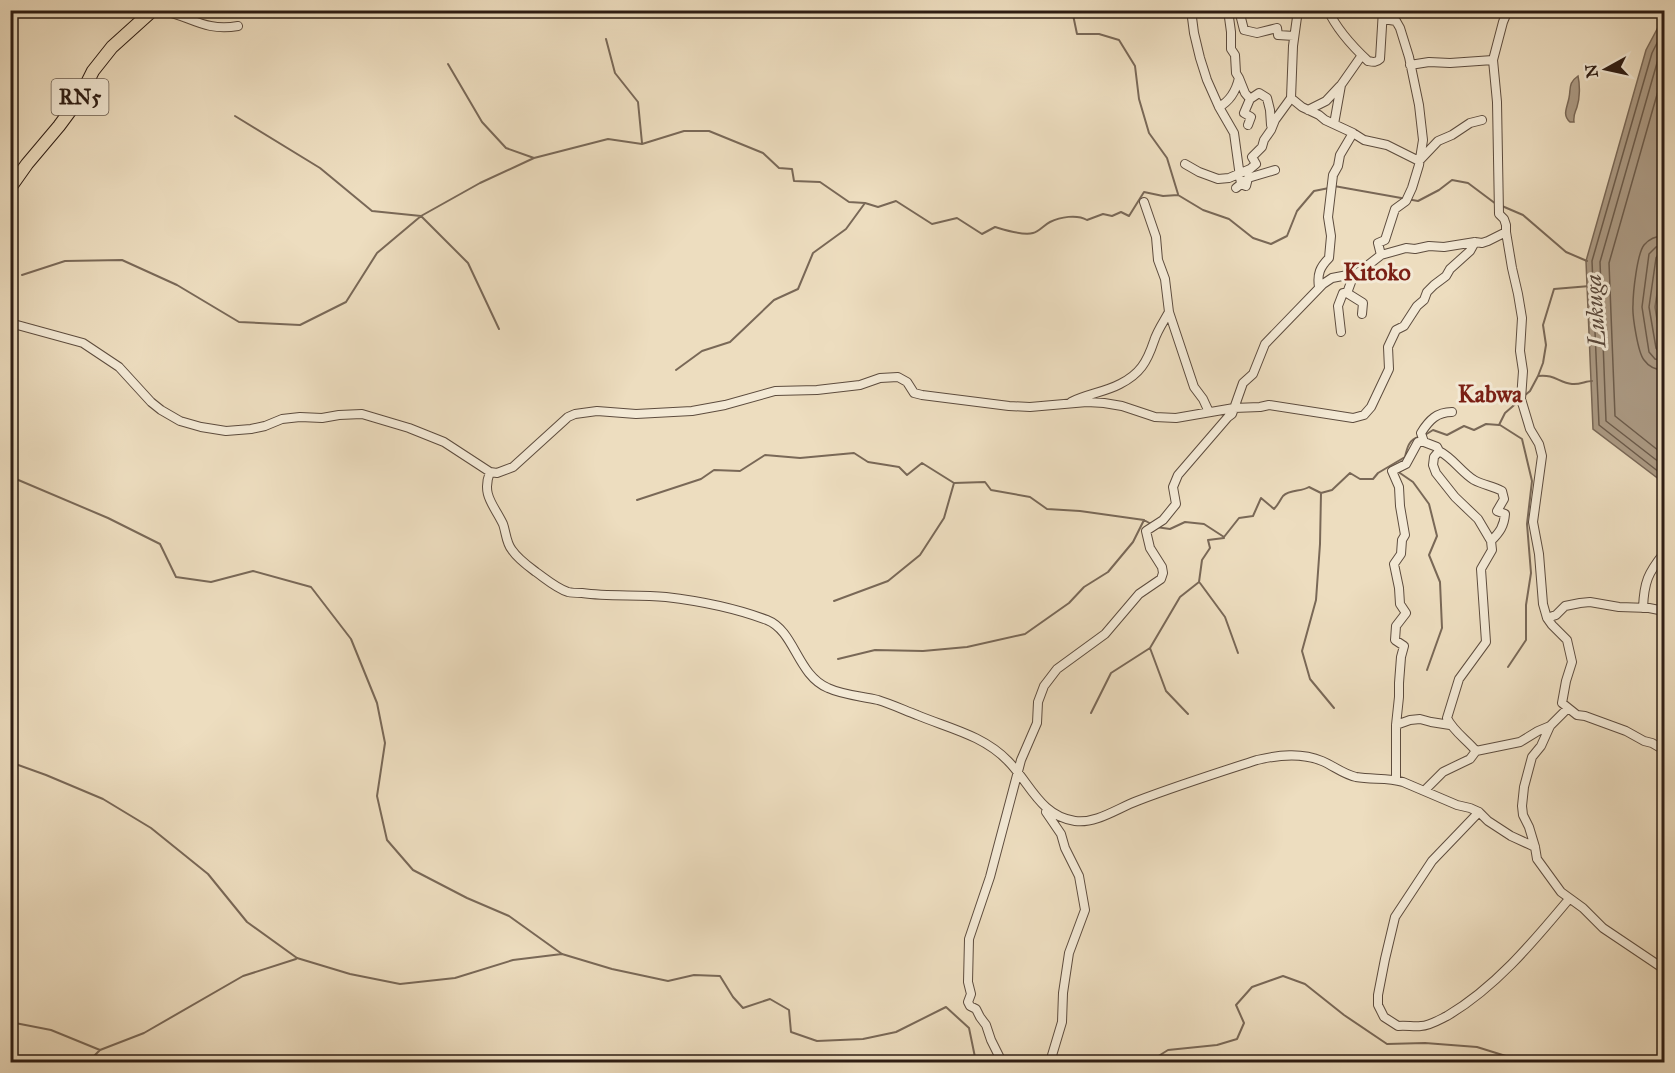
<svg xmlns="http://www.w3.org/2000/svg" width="1675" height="1073" viewBox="0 0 1675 1073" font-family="'IM FELL Great Primer',serif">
<rect width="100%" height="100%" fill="#edddbf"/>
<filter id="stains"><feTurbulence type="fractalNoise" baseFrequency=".00333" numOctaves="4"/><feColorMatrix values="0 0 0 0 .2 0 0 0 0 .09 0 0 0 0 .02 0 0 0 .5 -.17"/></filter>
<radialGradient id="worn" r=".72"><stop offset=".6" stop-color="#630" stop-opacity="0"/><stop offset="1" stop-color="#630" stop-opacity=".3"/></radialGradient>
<!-- green -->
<path fill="#ccbca2" stroke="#7c6c5a" stroke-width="1.5" d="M1664 247V364L1655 307Z"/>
<!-- water -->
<path fill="#ac9b85" stroke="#796857" stroke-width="1.5" d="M1664 16V247L1655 307 1664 364V483L1593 429 1586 261 1646 50Z
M1578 76C1580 85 1580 98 1577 107 1575 113 1573 115 1574 122H1570C1562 115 1567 108 1569 98 1571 88 1568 83 1578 76Z"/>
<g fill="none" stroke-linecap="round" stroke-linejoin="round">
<!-- shore -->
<path stroke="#6c5c4c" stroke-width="1.5" d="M1664 29 1652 53 1592 261 1599 425 1664 476
M1664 45 1659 56 1600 262 1606 421 1664 466
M1664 70 1609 263 1615 416 1664 455
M1664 236C1656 236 1649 239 1644 245 1637 254 1633 293 1633 305 1632 315 1638 353 1644 360 1649 367 1656 370 1664 370
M1664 245 1656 247 1649 254 1642 307 1649 352 1655 359 1664 361
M1664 253H1659L1656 258 1649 307 1656 348 1659 352 1664 353"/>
<!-- stream -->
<path stroke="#796857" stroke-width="2" d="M1072 10 1077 34H1099L1119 40 1135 66 1139 99 1149 133 1167 158 1178 194
M606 39 615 73 638 102 642 143
M448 64 482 122 506 148 534 158
M235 116 320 168 372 211 421 216 468 263 499 329
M1334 186 1418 201 1439 190 1452 180 1468 183 1496 204
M1502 206 1523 215 1566 252 1587 261
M22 275 65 261 122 260 177 285 239 322 300 325 346 302 377 253 421 216 480 183 534 158 608 139 642 144 684 131H709L763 153 779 168 792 169 794 181 820 182 849 202 865 203 878 207 896 201 932 224 957 218 982 234 995 227C1005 230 1023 236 1033 233 1039 232 1044 225 1050 222 1060 217 1077 214 1087 220L1103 214 1112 216 1121 212 1129 216 1144 192 1163 196 1178 195 1203 210 1229 219 1253 238 1271 244 1287 236 1297 211 1314 191 1329 188
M676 370 702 351 730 342 774 300 798 289 813 253 846 229 865 203
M1538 376 1543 363 1546 345 1543 325 1554 289 1590 286
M1524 396 1530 391 1538 376C1555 374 1559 383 1572 384 1579 385 1586 381 1592 381
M1500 425 1522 439 1532 481 1527 524 1531 573 1526 605V640L1508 667
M1425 435 1433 430 1447 435 1464 426 1474 430 1486 424 1499 425 1505 413 1520 400
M1397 471 1413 482 1429 504 1437 536 1429 555 1440 582 1442 628 1427 670
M10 478 16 479 108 518 160 544 176 577 211 582 253 571 311 587 351 639 377 703 385 743 377 796 387 840 413 870 467 898 509 916 562 954 612 969 668 981 694 975 720 976 733 997 743 1008 770 999 789 1010 791 1032 817 1041 863 1039 896 1032 946 1007 969 1028 976 1062
M1321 493 1320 544 1316 600 1302 651 1310 679 1334 708
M637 500 701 479 714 470 740 471 765 455 800 458 854 453 868 462 899 467 907 475 922 463 954 483 985 482 991 490 1030 497 1047 509 1080 511 1144 520 1151 524
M1156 527 1170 529 1185 522 1204 524 1224 537 1239 518 1253 516 1261 498 1274 509C1278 505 1280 500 1283 496 1290 489 1301 492 1309 487L1321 493 1332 490 1350 473 1360 479H1373L1378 473 1405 457C1407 448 1409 439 1419 437
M1200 583 1225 617 1238 653
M834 601 888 581 920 555 944 518 954 483
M1150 648 1166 691 1188 714
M838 659 875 650 923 651 967 647 1025 634 1069 603 1084 587 1108 572 1133 542 1144 520
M1091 713 1111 673 1150 648 1180 597 1199 582 1202 560 1210 548 1208 540 1224 538
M10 762 46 775 103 799 151 828 208 874 247 922 297 958 350 974 400 984 455 978 513 960 562 954
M10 1022 51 1030 100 1050 144 1033 243 976 296 959
M88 1062 100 1050
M1149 1062 1168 1050 1217 1045 1237 1039 1244 1023 1236 1005 1252 987 1283 976 1305 984 1344 1015 1387 1044 1425 1043 1477 1047 1525 1062"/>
<!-- minor casing -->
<g stroke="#5d4c3e" stroke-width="10">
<path id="minor" d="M159 10C190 15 203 32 238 26
M1191 10 1194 33 1200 58 1207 80 1219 107 1234 133 1241 184 1236 188
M1242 10 1241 18 1244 30 1257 33 1277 28 1278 35 1294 36
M1328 10C1337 30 1352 46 1368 61 1373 62 1376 63 1380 59L1383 10
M1508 10 1503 22 1493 60 1497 102 1499 214 1504 219 1506 225V232L1512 268 1518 294 1522 318 1520 351 1523 371 1521 399 1530 429 1539 444 1542 456 1533 522 1539 554 1543 604 1547 618 1552 625 1567 640 1572 662 1566 681 1562 703 1577 715 1585 716 1626 731 1644 741 1652 743 1664 750
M1410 65 1429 62 1450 63 1493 60
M1239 78 1245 93 1250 99 1259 93 1267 98 1270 110 1271 125
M1291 98 1302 107 1319 115 1325 120 1353 133 1364 140 1387 145 1419 161 1438 141 1452 135 1470 123 1482 120
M1219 107C1230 101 1236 91 1239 78L1236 73 1235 55 1231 49V32L1228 10
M1308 110 1326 101 1340 86
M1334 124 1341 85 1362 55
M1248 125 1251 117 1244 113 1250 99
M1185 164 1199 172 1218 179 1229 178 1250 169 1256 164 1252 157 1262 147 1264 140 1271 130 1275 120 1291 98 1293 46 1298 10
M1241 184 1246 186 1248 178 1275 170
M1144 202 1156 237 1158 260 1165 279 1169 312 1194 387 1203 399 1209 412
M1381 255 1378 243 1385 240 1395 209 1406 201 1412 188 1419 165 1423 140 1419 105 1409 57 1400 28 1396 21 1383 19
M1354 274 1347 293 1363 303 1362 314
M1319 287C1317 274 1320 267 1329 258L1331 236 1328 217 1333 175 1338 166 1340 155 1353 133
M10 323 83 343 119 367 151 402 161 410 180 421 201 427 226 431 251 429 265 426 282 419 300 417 322 418 339 415 362 414 409 428 444 442 490 472 497 473 513 467 568 417 575 414 597 411 636 414 692 411 725 405 775 391 817 390 860 385 880 378 898 377 907 382 914 393 922 395 1009 406 1030 407 1087 402 1104 403 1122 406 1155 417 1176 418 1234 408 1260 407 1269 405 1353 418 1364 415 1371 407 1389 369 1388 347 1396 330 1404 326 1417 306 1424 300 1427 292 1434 285 1446 276 1450 269 1470 251 1475 242
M1341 332 1338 306 1343 293H1347
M1071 402C1087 394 1105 392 1120 384 1140 374 1147 362 1154 341 1157 331 1164 321 1169 312
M1439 451C1453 458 1461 472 1474 480 1483 485 1493 486 1502 491L1504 499 1497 511 1505 514C1504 526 1500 532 1491 541
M490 472C481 495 494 505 503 524 506 532 506 543 512 550 518 559 528 566 536 572 546 579 556 588 568 592 572 593 578 593 582 593 610 597 638 594 666 597 700 601 735 608 767 620 795 631 797 675 828 688 843 695 861 696 878 700 891 704 904 710 917 715 948 728 983 735 1008 761 1030 783 1040 816 1075 821 1096 824 1118 808 1137 801 1176 786 1217 773 1257 760 1278 755 1301 752 1322 761 1334 766 1343 774 1356 777 1372 780 1388 777 1403 782L1457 805 1470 808 1479 812 1488 821 1511 836 1535 847
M1643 608C1644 582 1648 573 1664 553
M1547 618 1556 615 1565 606 1580 603 1590 602 1619 607 1649 608 1664 611
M1567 709 1550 726 1541 746 1532 757 1524 787 1522 806 1523 815 1529 827 1535 847 1537 859 1561 892 1583 908 1603 928 1664 969
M1396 725 1410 720 1420 719 1431 722 1450 725
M1476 751 1520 742 1538 731 1550 726
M1396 779V725L1399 697V683L1401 657 1404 646 1395 640 1396 626 1406 613 1400 604 1399 588 1394 564 1401 554 1402 540 1405 535 1400 506 1399 487 1392 471 1406 464 1418 442H1424
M1425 790 1443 772 1470 759 1476 751C1467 740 1453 731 1447 718L1459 679 1486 642 1481 569 1492 550 1491 541 1478 519 1455 497 1436 473 1433 465 1434 457 1439 451 1437 447 1424 442 1421 433C1429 420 1437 412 1452 412
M1046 812 1061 834 1065 848 1079 876 1085 910 1069 953 1063 993 1062 1022 1050 1062
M1479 812 1432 861 1395 917 1385 959 1378 995V1005L1384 1017 1398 1026C1406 1025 1414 1027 1421 1026 1429 1026 1439 1020 1447 1016 1496 987 1533 942 1569 899
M1002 1062 991 1040 986 1025 980 1017 976 1009 970 1006 968 1002 971 994 968 982 969 939 990 877 1021 760 1037 723 1038 702 1044 686 1057 669 1105 634 1139 594 1161 579 1163 573 1162 567 1150 548 1146 531 1163 520 1176 504 1173 487 1178 475 1228 417 1232 414 1243 383 1253 374 1265 344 1323 284 1332 278 1358 273 1381 255 1406 248 1415 249 1429 246 1444 247 1475 242 1482 243 1488 241 1506 232"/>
</g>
<!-- highway casing -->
<g stroke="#2d1c13" stroke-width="14">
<path id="highway" d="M10 188 27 164 59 126 79 99 93 71 112 47 153 10"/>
</g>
<!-- minor -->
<use href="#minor" stroke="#f3e9d5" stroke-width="8"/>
<!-- highway -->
<use href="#highway" stroke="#edddbf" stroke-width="12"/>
</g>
<g text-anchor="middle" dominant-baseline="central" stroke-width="6" stroke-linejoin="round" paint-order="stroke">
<!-- shield labels -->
<rect fill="#f3e9d5" stroke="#685a4d" stroke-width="1.5" x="51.5" y="79" width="57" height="36" rx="4.5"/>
<g font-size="21" font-weight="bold" fill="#2d1c13">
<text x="80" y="97">RN5</text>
</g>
<!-- neighbourhood labels -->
<g font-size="24" font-weight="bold" fill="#7a1f14" stroke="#f3e9d5">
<text x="1377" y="272">Kitoko</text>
<text x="1490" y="394">Kabwa</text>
</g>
<!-- water labels -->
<g font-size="24" font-style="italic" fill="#59483b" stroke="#f3e9d5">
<text transform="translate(1595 311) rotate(-94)">Lukuga</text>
</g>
</g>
<!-- margin -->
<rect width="1675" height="1073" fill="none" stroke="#edddbf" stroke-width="36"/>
<rect x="12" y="12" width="1651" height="1049" fill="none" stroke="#2d1c13" stroke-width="3"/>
<rect x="18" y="18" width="1639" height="1037" fill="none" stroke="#2d1c13" stroke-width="1.5"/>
<!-- north arrow -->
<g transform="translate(1606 69) rotate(262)" stroke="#f3e9d5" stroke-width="4.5" paint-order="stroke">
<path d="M0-4.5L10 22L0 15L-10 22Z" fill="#2d1c13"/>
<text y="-9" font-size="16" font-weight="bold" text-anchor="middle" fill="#2d1c13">N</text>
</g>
<rect width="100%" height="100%" filter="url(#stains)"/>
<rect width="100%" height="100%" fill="url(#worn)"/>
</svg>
